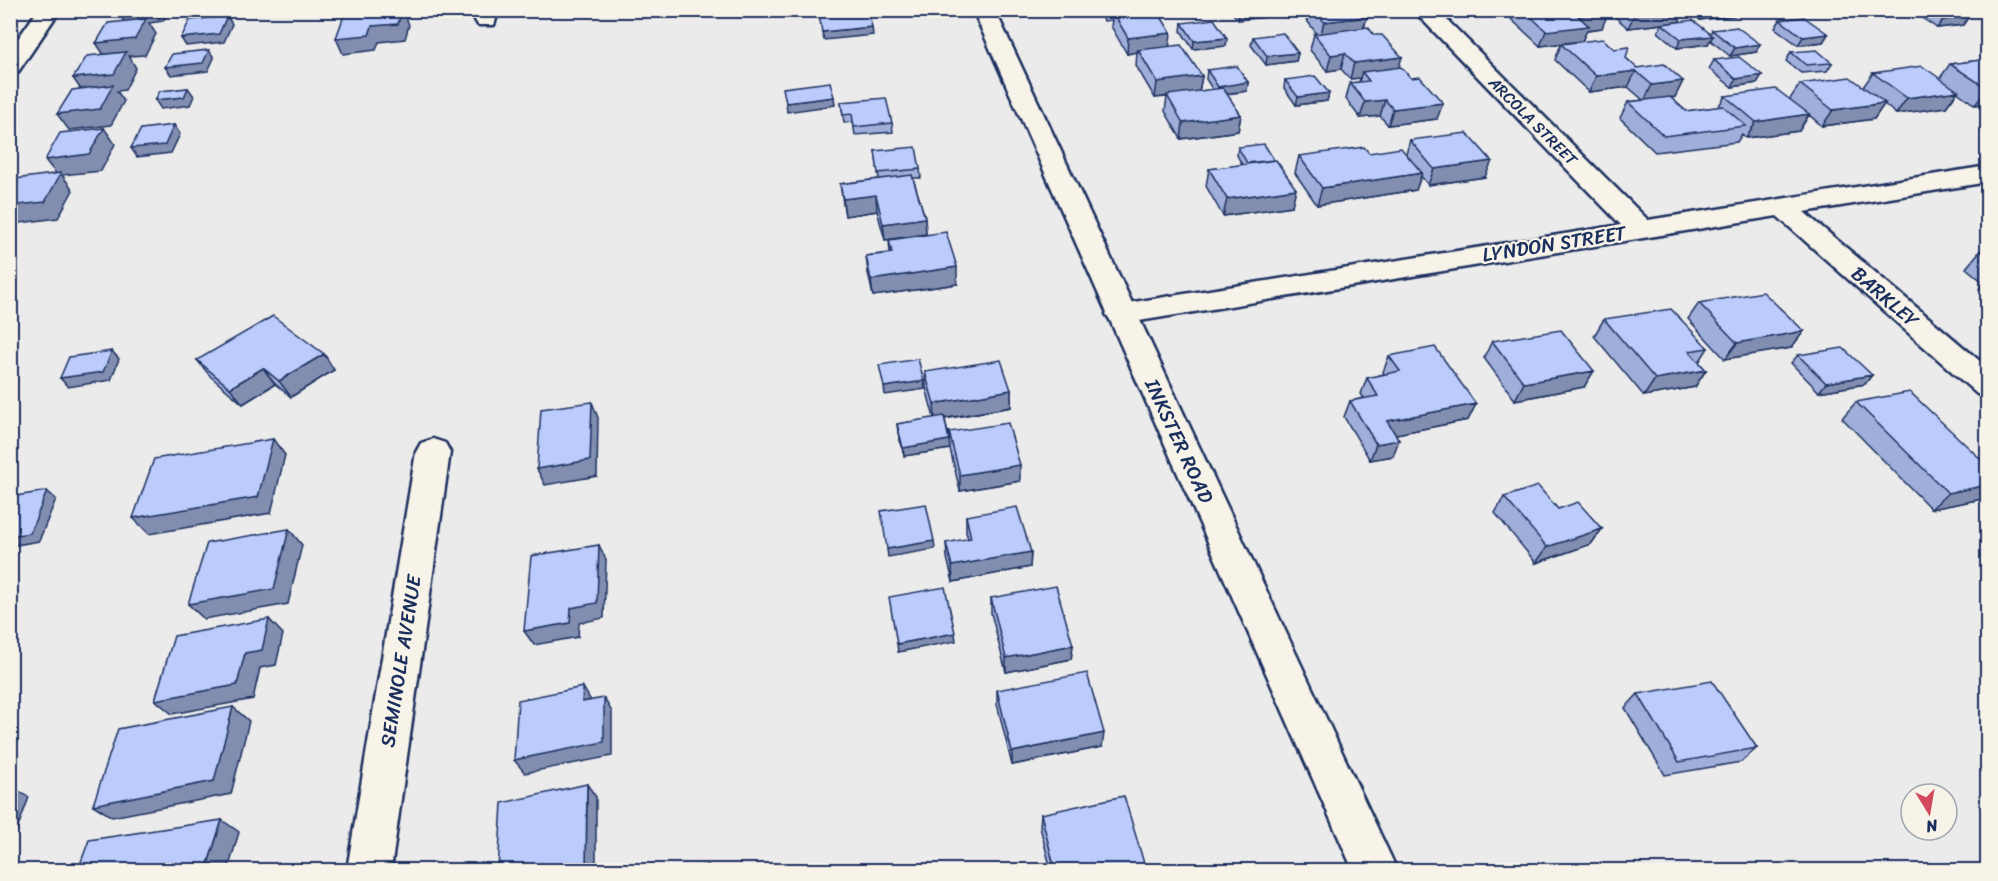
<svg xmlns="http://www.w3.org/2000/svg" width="1998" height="881" viewBox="0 0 1998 881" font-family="Sriracha,sans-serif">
<rect width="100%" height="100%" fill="#ebebec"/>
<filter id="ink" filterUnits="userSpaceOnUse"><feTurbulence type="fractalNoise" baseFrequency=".0167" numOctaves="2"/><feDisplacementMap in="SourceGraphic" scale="12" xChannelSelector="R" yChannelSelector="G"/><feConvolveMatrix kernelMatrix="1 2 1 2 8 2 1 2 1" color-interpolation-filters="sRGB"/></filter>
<g filter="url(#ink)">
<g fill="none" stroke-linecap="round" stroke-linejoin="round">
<!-- minor casing -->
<g stroke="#1b2f5e" stroke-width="5">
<path id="minor" d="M38 10H60L18 72 10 74V50Z
M477 10H499L494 25H478L475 20Z
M1413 10H1437L1648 220 1988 166V182L1804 212 1988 368V397L1977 394 1777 216 1121 324 1111 321 1106 314 1111 307 1121 304 1621 225Z
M433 439 445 443 450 452 391 870H347L416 452 421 443Z"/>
</g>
<!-- secondary casing -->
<g stroke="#1b2f5e" stroke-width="5">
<path id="secondary" d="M973 10H995L1397 870H1353Z"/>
</g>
<!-- minor -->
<use href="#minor" fill="#f7f3e8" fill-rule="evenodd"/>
<!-- secondary -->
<use href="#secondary" fill="#f7f3e8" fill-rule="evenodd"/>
</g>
<!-- wall -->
<path fill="#a0afd9" stroke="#1b2f5e" stroke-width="1.5" d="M1100 10H1157L1169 46 1202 76 1199 91 1213 90 1206 79 1207 70 1248 82 1247 91 1226 94 1241 115 1238 131 1181 139 1165 111 1167 97 1155 98 1136 66 1137 52 1127 54 1111 26 1112 20 1104 21Z
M1230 10H1266L1265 17 1238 20Z
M1299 10H1361L1367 17 1364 28 1399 68 1437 119 1388 125 1380 116 1360 118 1346 99 1350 83 1359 82 1360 78 1350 79 1341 69 1327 71 1310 50 1314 34H1317Z
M1514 10H1606L1602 28 1587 30 1582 41 1540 46 1511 19Z
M1607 10H1685L1679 22 1710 34 1712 30 1756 52 1730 56 1710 40 1708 44 1677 48 1658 32 1662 24 1628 28Z
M1688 10H1749L1747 14 1700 20Z
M1913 10H1960L1969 16 1963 25 1937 28 1913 12Z
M1780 20 1828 34 1823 42 1798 45 1775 28Z
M1182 23 1226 46 1193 49 1181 31Z
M1253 37 1298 53 1296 61 1266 65 1251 45Z
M1561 44 1626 58 1637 68 1683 81 1675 97 1671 98 1686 111 1718 107 1725 96 1790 99 1800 84 1863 87 1873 73 1940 78 1950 64 1988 59V103L1975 105 1957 92 1946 107 1896 114 1884 104 1874 119 1822 126 1809 115 1799 131 1746 138 1742 134 1737 142 1655 152 1620 118 1628 102 1643 100 1628 87 1589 92 1555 60Z
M1791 52 1832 63 1827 71 1801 73 1786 61Z
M1714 60 1757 83 1732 87 1709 69Z
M1285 80 1329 93 1327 101 1296 105 1284 88Z
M841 102 892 123 893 132 855 135 853 122 844 123Z
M1410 140 1485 177 1428 185 1421 176 1416 190 1317 205 1295 173 1299 156 1369 153 1406 154Z
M1238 147 1292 206 1223 216 1206 186 1209 169 1242 165 1237 155Z
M875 151 920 169 921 178H913L925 218 926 234 885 240 877 211 845 216 840 184 879 179Z
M889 240 957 284 873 296 868 273 866 256 890 253Z
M1988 250V296L1979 289 1984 283 1966 268 1980 251Z
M1699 303 1804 331 1791 348 1725 359 1688 319Z
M1604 319 1708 348 1699 362 1706 370 1695 387 1644 396 1594 336Z
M1492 341 1584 387 1515 400 1484 358Z
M324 354 334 370 291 397 275 384 243 404 210 376 197 360Z
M1798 355 1872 375 1865 384 1819 392 1791 363Z
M1389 356 1476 404 1468 420 1396 434 1393 456 1370 460 1344 417 1350 401 1364 398 1361 394 1367 378 1384 374 1383 372Z
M925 372 1011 390V407L945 419 949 440V432L1020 481 960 491 950 449 904 456 898 433 897 424 934 418 926 388Z
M1856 402 1987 498 1931 509 1842 418Z
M1504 497 1558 509 1602 529 1591 544 1536 563 1495 513Z
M966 516 1031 552 1030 567 953 582 947 558 946 543 968 539 966 532Z
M991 598 1073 645 1071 659 1006 672 991 613Z
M997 690 1102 747 1012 765 997 704Z
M1638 694 1757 748 1741 762 1665 775 1625 708Z
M1041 814 1146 870H1051L1040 827Z"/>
<!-- shaded-wall -->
<path fill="#828eb0" stroke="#1b2f5e" stroke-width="1.5" d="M117 10H169L163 21 149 23 156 34 145 55 129 56 136 68 125 90 117 91 124 101 111 125 69 130 57 114 84 94 73 78 107 59 96 43 126 25Z
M378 10H403L409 25 405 39 379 42 376 50 343 54 336 38Z
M1255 10H1266L1265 17 1238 20 1239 12Z
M1654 10H1685L1679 22 1628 28 1635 13Z
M1705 10H1749L1747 14 1700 20Z
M1608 13 1602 28 1587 30 1582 41 1540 46 1546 31 1578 16Z
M227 16 232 24 224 42 186 46 181 38Z
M1969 16 1963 25 1937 28 1943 20Z
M1367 17 1362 33 1320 37 1324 22Z
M872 27 873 35 824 40 822 32Z
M1171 33 1169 49 1138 50 1137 52 1127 54 1128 38Z
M1828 34 1823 42 1798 45 1803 37Z
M1713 36 1708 44 1677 48 1681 39Z
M1227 38 1226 46 1193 49 1194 41Z
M1760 44 1756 52 1730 56 1735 48Z
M209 50 214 58 208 71 171 75 165 67Z
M1298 53 1296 61 1266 65 1267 56Z
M1345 53 1341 69 1327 71 1331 55Z
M1402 57 1397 73 1362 72 1360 78 1350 79 1354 63Z
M1636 71 1628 87 1589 92 1596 76Z
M1762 75 1757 83 1732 87 1736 79Z
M1202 76 1199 92 1155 98 1157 82Z
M1683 81 1675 97 1644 101 1652 85Z
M1248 82 1247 91 1216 95 1218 87Z
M188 88 194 96 190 105 161 109 155 100Z
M1987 89 1988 103 1975 105Z
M1958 91 1946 107 1896 114 1907 98Z
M1329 93 1327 101 1296 105 1298 97Z
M834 97 835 105 787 112 786 103Z
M1385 100 1380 116 1360 118 1365 102Z
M1443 103 1437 119 1388 125 1393 109Z
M1885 103 1874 119 1822 126 1833 110Z
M1809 114 1799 131 1746 138 1756 122Z
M1241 115 1238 131 1181 139 1183 123Z
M174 125 180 134 171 153 137 157 131 148Z
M104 128 115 144 101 171 62 175 73 190 58 218 12 224 10 223V206L58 176 45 160Z
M1492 161 1485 177 1428 185 1434 169Z
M1422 173 1416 190 1317 205 1322 188Z
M1296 189 1292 206 1223 216 1227 199Z
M876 195 877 211 845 216 843 199Z
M925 218 926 234 885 240 883 224Z
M957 267V284L873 296 871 280Z
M1804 331 1791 348 1725 359 1737 343Z
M112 351 119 359 111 380 68 387 60 378Z
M324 354 334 370 291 397 279 381Z
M263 368 275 384 243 404 230 388Z
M1706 370 1695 387 1644 396 1655 379Z
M1594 371 1584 387 1515 400 1524 383Z
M1872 375 1865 384 1819 392 1826 383Z
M924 381 925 389 885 395 884 387Z
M1011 390V407L935 420 934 404Z
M592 402 598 418 597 476 545 485 537 469Z
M1476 404 1468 420 1381 437 1387 421Z
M273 439 285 455 271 513 149 534 133 518Z
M949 440 950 449 904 456 903 448Z
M1399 440 1393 456 1370 460 1376 444Z
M1020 465V481L960 491V475Z
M1988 485V497L1987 498 1931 509 1948 493Z
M47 491 56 499 39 541 10 546V536Z
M289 529 302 545 288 604 204 619 188 604Z
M1602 529 1591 544 1536 563 1547 547Z
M934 541 935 549 888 557 887 549Z
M599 545 606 560 604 618 579 623 578 637 534 645 524 631 571 608Z
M1031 552 1030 567 953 582 952 566Z
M269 619 283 634 276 665 260 668 253 699 172 714 155 700 245 653Z
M955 633 956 641 898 652 897 644Z
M1073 645 1071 659 1006 672V658Z
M583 687 591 701 582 702Z
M604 698 612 712V756L525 773 514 760Z
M233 707 249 721 231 794 112 817 93 805Z
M1104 733 1102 747 1012 765V752Z
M587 784 596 797V870H586Z
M10 786 29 797 10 849Z
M222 820 239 832 228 870H206Z"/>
<!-- building -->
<path fill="#bacbfc" stroke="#1b2f5e" stroke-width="1.5" d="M346 10H378L377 12 402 10 398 24 372 26 369 35 336 38Z
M868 10 872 27 822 32 819 15Z
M1157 10 1171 33 1128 38 1112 11Z
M1237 10H1255L1239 12Z
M1315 10H1361L1367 17 1324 22Z
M1524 10H1606L1608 13 1578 16 1589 26 1546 31Z
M1632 10H1654L1635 13Z
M1929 10H1960L1969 16 1943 20Z
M227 16 219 34 181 38 190 20Z
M1804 17 1828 34 1803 37 1780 20Z
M146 19 135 39 96 43 108 23Z
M1214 19 1227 38 1194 41 1182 23Z
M1693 20 1713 36 1681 39 1662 24Z
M1368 27 1374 35H1382L1402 57 1354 63 1345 53 1331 55 1314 34Z
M1737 27 1760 44 1735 48 1712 30Z
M1283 33 1298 53 1267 56 1253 37Z
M1603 39 1614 49 1629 47 1626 58 1637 68 1664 64 1683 81 1652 85 1636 71 1596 76 1561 44Z
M1181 45 1202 76 1157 82 1138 50Z
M209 50 203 63 165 67 172 54Z
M1817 50 1832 63 1806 65 1791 52Z
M126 52 114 74 73 78 87 56Z
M1739 57 1762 75 1736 79 1714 60Z
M1988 59V89L1950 64Z
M1237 66 1248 82 1218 87 1207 70Z
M1922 66 1958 91 1907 98 1873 73Z
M1401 67 1411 78 1420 77 1443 103 1393 109 1385 100 1365 102 1350 83 1369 81 1362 72Z
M1315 76 1329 93 1298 97 1285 80Z
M1850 77 1885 103 1833 110 1800 84Z
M830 82 834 97 786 103 783 88Z
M113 85 100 109 57 114 72 90Z
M188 88 184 97 155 100 160 91Z
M1223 88 1241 115 1183 123 1167 95Z
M1776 89 1809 114 1756 122 1725 96Z
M1670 97 1686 111 1723 106 1746 126 1664 136 1628 102Z
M886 98 892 123 854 127 852 114 843 115 841 102Z
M174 125 165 145 131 148 141 129Z
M104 128 89 154 45 160 60 133Z
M1467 133 1492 161 1434 169 1410 140Z
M1264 144 1274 160 1247 163 1238 147Z
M916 147 920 169 878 173 875 151Z
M1364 147 1369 153 1401 148 1422 173 1322 188 1299 156Z
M1276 160 1296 189 1227 199 1209 169Z
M61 173 45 202 10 206V187L15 179Z
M912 175 925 218 883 224 876 195 843 199 840 184Z
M946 232 957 267 871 280 866 256 892 253 889 240Z
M1988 250V257L1980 251Z
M1763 292 1804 331 1737 343 1699 303Z
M1671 309 1708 348 1689 351 1706 370 1655 379 1604 319Z
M273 316 324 354 279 381 263 368 230 388 197 360Z
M1561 330 1594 371 1524 383 1492 341Z
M1435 347 1476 404 1387 421 1399 440 1376 444 1350 401 1378 396 1367 378 1400 371 1389 356Z
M1843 348 1872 375 1826 383 1798 355Z
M112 351 103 372 60 378 69 357Z
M918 359 924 381 884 387 879 365Z
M1001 360 1011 390 934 404 925 372Z
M1910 392 1988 466V485L1948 493 1856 402Z
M592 402 590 460 537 469 541 409Z
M944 416 949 440 903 448 897 424Z
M1008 423 1020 465 960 475 949 432Z
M273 439 258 497 133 518 154 459Z
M1538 486 1558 509 1578 502 1602 529 1547 547 1504 497Z
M47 491 30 533 10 536V497Z
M926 504 934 541 887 549 881 511Z
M1017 507 1031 552 952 566 946 543 971 538 966 516Z
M289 529 274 589 188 604 207 543Z
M599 545 597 603 571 608 570 623 524 631 531 556Z
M1056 586 1073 645 1006 658 991 598Z
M945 587 955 633 897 644 889 597Z
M269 619 262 650 245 653 237 685 155 700 174 636Z
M1087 673 1104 733 1012 752 997 690Z
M1712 681 1757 748 1679 762 1638 694Z
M583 687 582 702 604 698V742L514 760 518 700Z
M233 707 214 781 93 805 118 729Z
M587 784 586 870H498L502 803Z
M1124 796 1146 870H1055L1041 814Z
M222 820 206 870H78L89 840Z
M708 865V870H684Z"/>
</g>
<g text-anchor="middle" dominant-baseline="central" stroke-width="4.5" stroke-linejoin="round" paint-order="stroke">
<!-- far-street labels -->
<g font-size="16" fill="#1b2f5e" stroke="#f7f3e8">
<text transform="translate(1533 121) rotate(45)">ARCOLA STREET</text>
</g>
<!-- street labels -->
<g font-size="20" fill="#1b2f5e" stroke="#f7f3e8">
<text transform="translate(1554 244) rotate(-9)">LYNDON STREET</text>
<text transform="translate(1885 297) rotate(41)">BARKLEY</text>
<text transform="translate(1179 441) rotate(65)">INKSTER ROAD</text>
<text transform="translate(401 661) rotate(-81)">SEMINOLE AVENUE</text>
</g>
</g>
<!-- margin -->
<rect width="1998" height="881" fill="none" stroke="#f7f3e8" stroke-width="36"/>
<rect x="18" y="18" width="1962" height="845" fill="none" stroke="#1b2f5e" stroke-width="2" filter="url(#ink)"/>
<!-- north arrow -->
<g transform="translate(1929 812) rotate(169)"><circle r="28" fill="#f7f3e8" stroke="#9fa5b1" stroke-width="1.5"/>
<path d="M0-4.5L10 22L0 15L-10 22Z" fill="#d1495b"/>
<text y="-9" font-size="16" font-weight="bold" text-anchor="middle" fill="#1b2f5e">N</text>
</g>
</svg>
